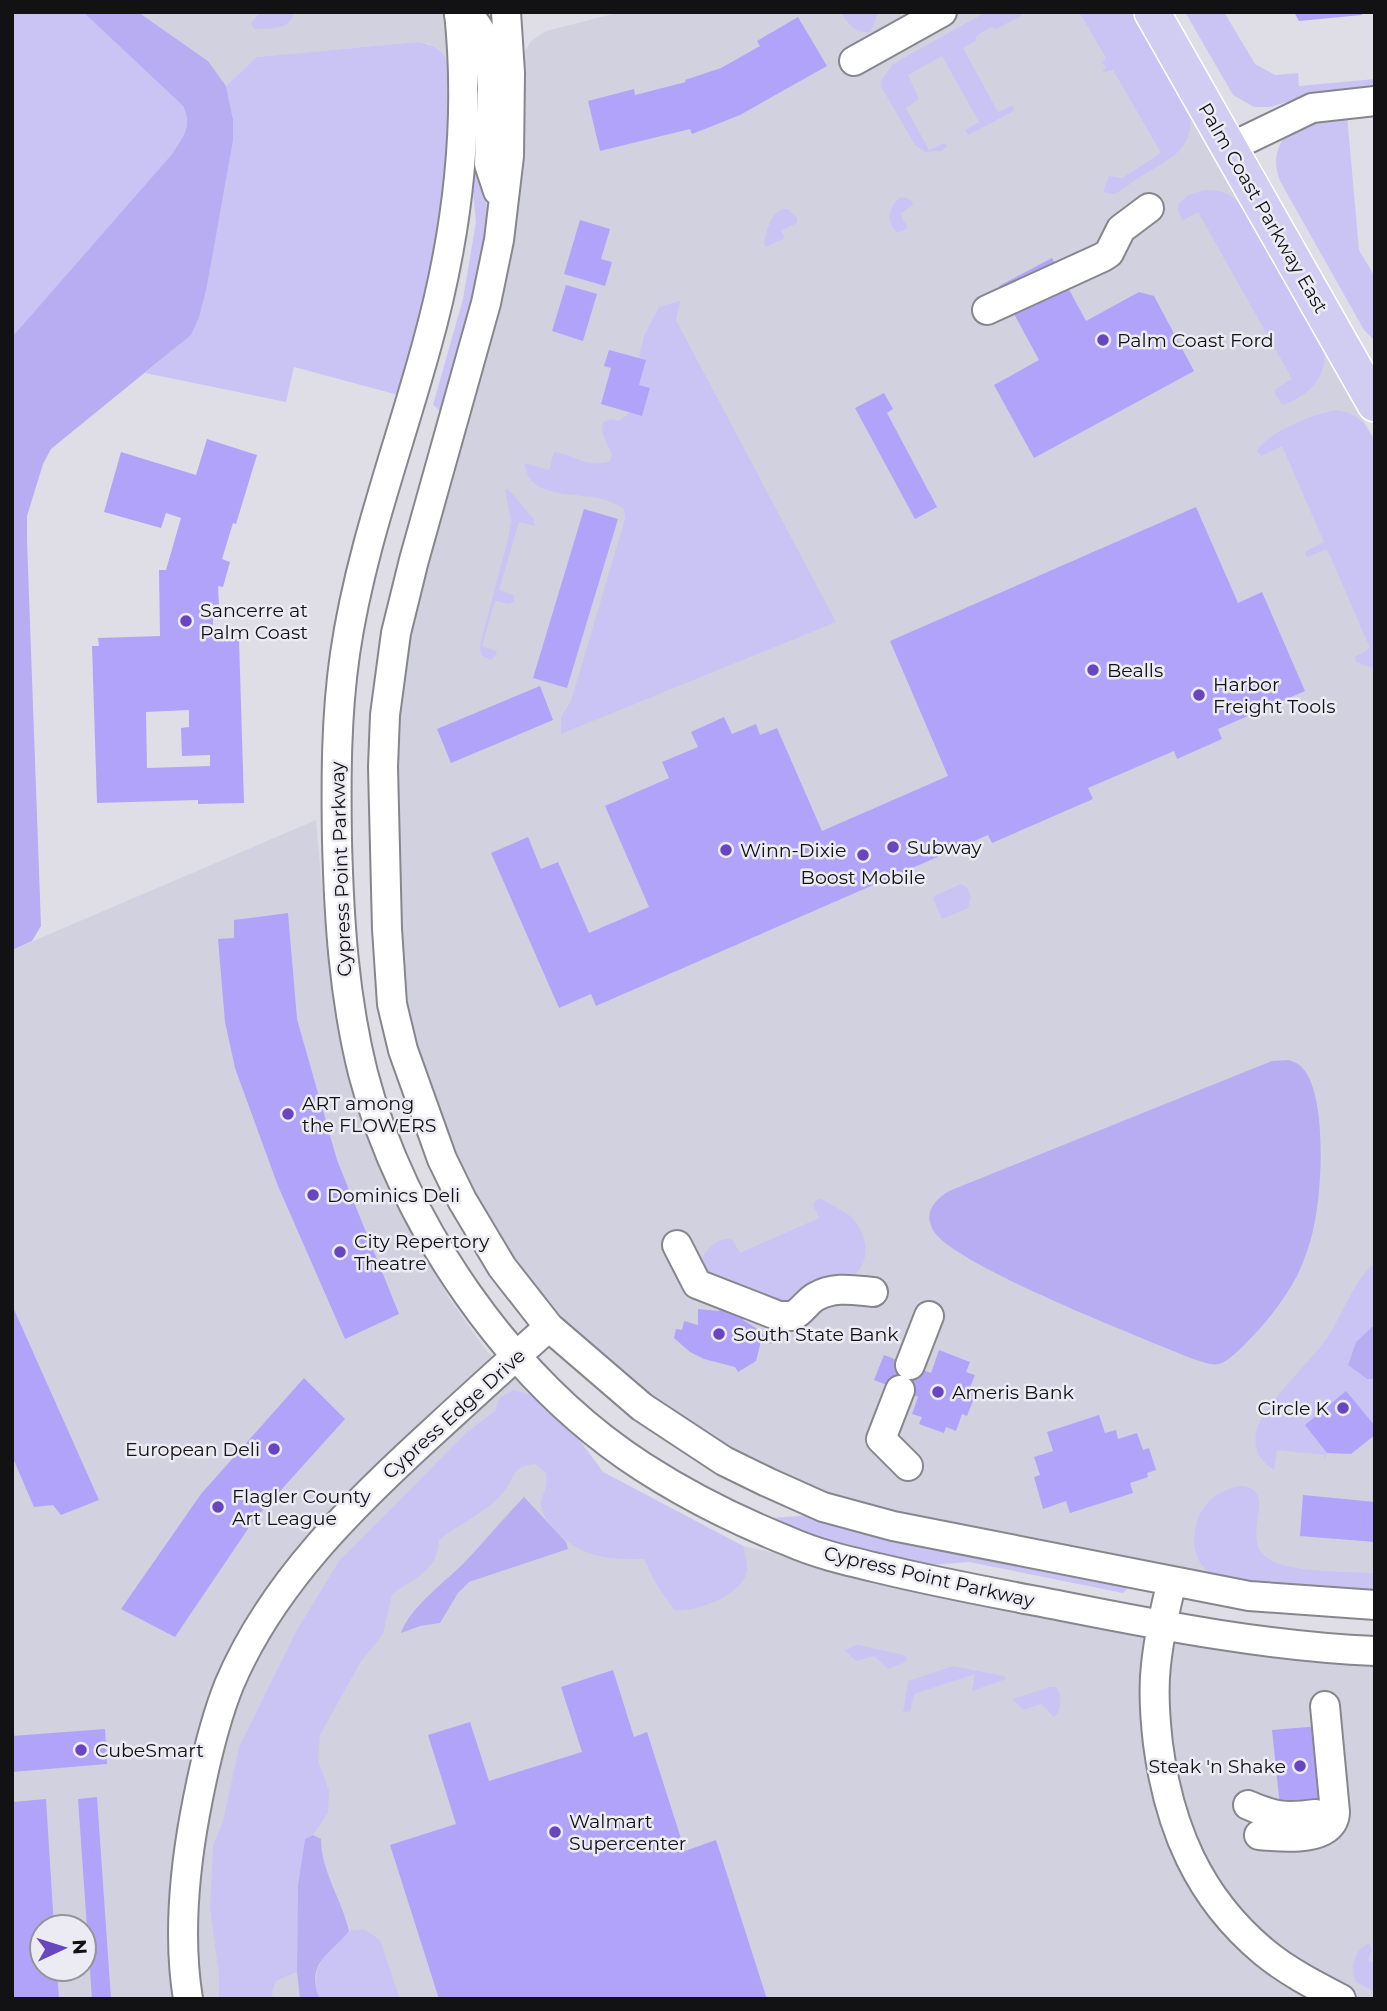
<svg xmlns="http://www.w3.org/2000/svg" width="1387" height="2011" viewBox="0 0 1387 2011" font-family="Montserrat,sans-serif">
<rect width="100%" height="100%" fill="#dfdee6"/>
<!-- built -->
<path fill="#d2d1e0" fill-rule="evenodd" d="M138 12H446L451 73 430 44 417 42 258 57 226 86 208 61Z
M621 12H1135L1375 441V1594L1227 1579 872 1509 758 1466 658 1408 599 1355 528 1282 477 1209 449 1150 405 1016 397 948 396 688 521 58 531 41 546 31Z
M316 820 330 975 355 1091 391 1197 449 1298 486 1350 531 1395 569 1426 603 1472 743 1546 1228 1648 1375 1667V1999H12V950ZM42 1927H84V1969H42Z"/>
<!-- green -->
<path fill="#cac4f5" d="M12 12H83L183 106C193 127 183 136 172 154L12 337Z
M257 12H294C292 31 268 28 254 29L251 23 259 14Z
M841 12H878L871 32C855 34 848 25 841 12Z
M986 12H1021V16L996 29 991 27 976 36V41L963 48 998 112 1013 105 1014 111 968 135 965 130 979 122 942 56 908 75 919 99 906 108 929 150 945 143 947 146 942 151 925 152 915 145 882 88 881 81 893 64Z
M1079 12H1135L1189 111C1198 150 1165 161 1137 179 1129 184 1123 190 1114 194L1103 192 1109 176 1122 178 1161 153 1113 70 1105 72 1102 71 1106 68 1103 63 1100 65 1106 58Z
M1185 12H1224L1255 64 1275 75 1298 73 1299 86 1375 79V89L1301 98 1270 107H1254L1233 95Z
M417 42C431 44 440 48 447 61 454 73 451 89 451 102 451 202 427 300 402 396L294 367 286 402 145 373 174 349 207 286 233 119 226 86 257 57Z
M480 44 483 172 489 228 473 302 442 409 439 410 433 405 463 299 476 222 472 182 474 45Z
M1347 115 1359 250 1375 277V341L1364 330 1280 181C1269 154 1282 130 1309 120 1320 116 1335 117 1347 115Z
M1205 190C1223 189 1233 196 1246 208L1324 348C1329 377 1307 397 1282 405L1275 394V389L1292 379 1198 212 1182 221 1178 209 1179 203 1188 195Z
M904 197 912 201 913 205 900 214 908 228 897 233C886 221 888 209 899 198Z
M783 209H788L797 218V223L781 231 785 238 766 247 764 244C767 231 769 215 783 209Z
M680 301 676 320 836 622 561 734V717L571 701 625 519 624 509C616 504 607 500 598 498 574 493 526 498 525 463L549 470 554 452C577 455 587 469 610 461L612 455 602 432 603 422 611 419 619 421 630 412 642 415 650 389 639 385 646 361 639 358 644 336 659 307Z
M1337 410C1358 413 1365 423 1375 441V667L1373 668 1356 662 1355 657 1370 648 1327 549 1308 557 1305 555 1306 551 1324 542 1282 446 1261 456 1257 451C1267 432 1316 413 1337 410Z
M508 489 533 518 535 526 519 522 499 590 514 595V602L508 604 495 601 482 646 496 651 497 654 491 660 481 655 480 645 509 535 511 520 505 490Z
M961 884 967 887 971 898 968 908 942 919 933 899 934 896Z
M821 1199C831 1205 848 1212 855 1221 870 1240 870 1267 848 1280L781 1302 707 1275 700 1264C704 1250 717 1237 732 1239L740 1253 819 1218 813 1205 816 1200Z
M1375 1264V1327L1356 1342 1348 1364 1367 1379H1375V1426L1327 1453 1324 1460V1455L1277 1450 1274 1470C1259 1461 1252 1447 1257 1429 1265 1403 1311 1362 1329 1335 1341 1317 1358 1272 1375 1264Z
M514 1390 531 1395 569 1426 603 1472 743 1546C746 1556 750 1570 744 1579 733 1598 694 1613 674 1610L655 1582 644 1559C606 1559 581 1558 554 1529 548 1522 541 1514 541 1505 541 1492 549 1491 546 1473L535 1464C511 1467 517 1474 505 1490 490 1511 460 1523 439 1540 437 1572 416 1577 392 1594L383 1634 360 1663 320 1735 318 1760 329 1791 328 1813 313 1835 305 1839 298 1885 297 1972 276 1981 272 1992 273 1999H219V1975L210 1908 213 1845 223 1822 239 1747 297 1630 339 1561 466 1433 495 1411 500 1397Z
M1241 1486C1278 1489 1244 1532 1262 1553 1278 1574 1345 1571 1372 1573L1375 1576V1590L1372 1592C1338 1590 1238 1589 1212 1574 1193 1562 1191 1541 1197 1521 1205 1500 1219 1490 1241 1486Z
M817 1515 1125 1584 1128 1588 1123 1593 969 1562 918 1566 842 1548 769 1521 770 1518Z
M858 1645 904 1655 907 1659 906 1662 888 1669 874 1656 856 1661 844 1650Z
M953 1666 1004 1676 1006 1679 972 1691 975 1674 914 1694 910 1711 903 1713 908 1681Z
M1050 1687H1056C1063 1695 1062 1710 1054 1717L1041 1704 1023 1710 1012 1699Z
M365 1930 380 1940 400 1999H320C308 1972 326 1948 348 1932 352 1929 360 1930 365 1930Z
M1369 1943 1372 1950 1368 1960 1375 1964V1992L1356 1982C1350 1967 1354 1950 1369 1943Z"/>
<!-- water -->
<path fill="#b8adf3" d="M83 12H138L208 61 226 86 233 119V140L207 286 199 317 191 335 51 449 43 464 27 516V540L41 926 32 941 12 950V337L172 154C183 136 193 127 183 106Z
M1288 1060C1292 1061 1295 1062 1298 1064 1328 1084 1322 1189 1315 1220 1312 1239 1305 1259 1297 1276 1284 1300 1267 1322 1248 1341 1241 1348 1229 1361 1219 1364 1211 1366 1201 1361 1193 1359 1148 1340 952 1265 933 1230 923 1212 935 1200 949 1191L1272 1061Z
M1372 1327H1375V1379H1367L1348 1365 1356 1342Z
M524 1497 566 1542 568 1549 469 1582 458 1593 440 1623 420 1626 401 1633C409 1609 443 1583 462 1565 483 1543 503 1519 524 1497Z
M313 1835 321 1839C321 1871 342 1900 349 1931 331 1954 304 1963 320 1999H300L297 1972 298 1885 305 1839Z"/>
<!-- building -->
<path fill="#b2a3fa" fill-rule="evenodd" d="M1294 12H1361L1362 15 1299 21Z
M798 17 827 66 740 115 692 134 690 129 600 151 588 101 634 89 635 95 686 82 685 80 721 68 760 46 757 41Z
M580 220 610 229 601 259 612 262 605 286 564 274Z
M1052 258 1086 321 1139 292 1154 296 1194 371 1034 458 994 385 1039 360 999 286Z
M566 285 597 294 583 341 552 331Z
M609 350 646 360 639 385 650 388 642 416 601 404 611 368 604 366Z
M884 393 893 409 887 413 937 507 915 519 855 408Z
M207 439 257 455 236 524 233 523 222 559 230 562 223 587 218 586 219 606H213V640L239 639 244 803 198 804V800L97 803 92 646H99L98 638 160 636 159 570H166L181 518 166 513 161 528 104 512 121 452 196 475ZM189 710V727L181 728 182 756 210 755V766L147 768 146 712Z
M1196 507 1238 603 1262 592 1305 691 1218 729 1222 739 1177 759 1174 751 1088 788 1093 799 992 843 988 835 596 1006 591 994 559 1008 491 853 528 837 541 869 558 862 589 933 649 907 605 806 669 778 662 762 698 747 691 732 724 717 732 734 756 724 760 735 777 728 822 831 948 776 890 641Z
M584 509 618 519 567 688 533 678Z
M540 686 553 720 451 763 437 729Z
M288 913 297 1019 337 1160 399 1314 345 1339 278 1186 235 1068 225 1022 218 939 234 938V920Z
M727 1291 752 1301 743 1320 759 1330 772 1344 761 1341 756 1361 738 1372 735 1367 704 1359 690 1352 674 1338 676 1329 682 1330 684 1321 698 1325V1309L719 1311Z
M12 1305 99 1500 61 1515 53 1505 34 1507 12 1456Z
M939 1350 970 1362 966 1372 975 1375 969 1390 976 1393 967 1416 962 1414 956 1431 946 1427 944 1433 919 1424 922 1417 912 1414 918 1397 874 1380 884 1355 931 1373Z
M304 1378 345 1419 254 1520 175 1637 121 1609 201 1494Z
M1346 1391 1375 1426V1435L1351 1454 1327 1453 1305 1425Z
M1099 1415 1105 1433 1116 1430 1118 1439 1137 1433 1143 1450 1149 1448 1156 1470 1147 1473 1148 1477 1130 1483 1133 1493 1070 1513 1066 1501 1043 1509 1034 1477 1040 1475 1034 1457 1053 1451 1047 1432Z
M1303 1495 1375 1502V1542L1300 1536Z
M613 1670 634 1737 647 1732 685 1851 716 1840 767 1999H439L390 1845 456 1824 428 1735 470 1722 489 1781 582 1752 561 1687Z
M1320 1726 1328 1802 1280 1806 1272 1730Z
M105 1729 107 1764 12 1772V1736Z
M97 1797 111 1999H92L78 1799Z
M46 1799 54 1927H42V1969H57L59 1999H12V1802Z"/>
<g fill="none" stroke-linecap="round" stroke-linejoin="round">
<!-- minor casing -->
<g stroke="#87868d" stroke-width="32">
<path id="minor" d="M459 12C471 126 457 238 426 348 398 450 360 550 345 654 336 716 336 779 337 841 339 920 344 997 363 1073 402 1224 511 1382 643 1467 688 1496 738 1521 788 1541 817 1554 848 1561 878 1568 939 1583 1000 1594 1062 1606 1163 1626 1272 1647 1375 1651
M506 12 510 73 509 156 499 240 486 303 414 560 396 633 385 715 383 767 387 929 392 1004 403 1050 442 1159 462 1200 502 1267 549 1327 642 1407 724 1461 767 1482 823 1507 893 1526 1249 1596 1375 1605
M459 15 476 24 489 45 492 88 489 164 498 191
M854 61 942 12
M1229 148 1312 108 1375 101
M987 310 1103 257 1109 253 1121 229 1149 208
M677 1245 697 1284 779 1316H793C802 1311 807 1302 815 1297 834 1286 853 1290 873 1292
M910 1365 929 1316
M900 1390 881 1439 908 1466
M1172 1581C1165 1609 1159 1636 1156 1665 1153 1690 1155 1718 1158 1744 1169 1827 1198 1897 1264 1952 1287 1971 1314 1985 1341 1999
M1248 1805C1275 1817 1286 1818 1316 1814
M1259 1835C1281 1837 1334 1843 1335 1812L1325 1706
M188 1999C178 1938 184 1874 195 1814 203 1771 213 1725 229 1685 272 1583 354 1504 434 1431 472 1396 510 1361 549 1327"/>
</g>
<!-- major casing -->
<g stroke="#fff" stroke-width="38">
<path id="major" d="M1152 12 1375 404"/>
</g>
<!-- minor -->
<use href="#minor" stroke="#fff" stroke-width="28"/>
<!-- major -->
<use href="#major" stroke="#d1ccf2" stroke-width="35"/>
</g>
<!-- markers -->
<g fill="#6746bf" stroke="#ecebf4" stroke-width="2.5">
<circle cx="1103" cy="340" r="7"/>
<circle cx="186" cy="621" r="7"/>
<circle cx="1093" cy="670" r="7"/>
<circle cx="1199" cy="695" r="7"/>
<circle cx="893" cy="847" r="7"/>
<circle cx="726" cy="850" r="7"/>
<circle cx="863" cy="855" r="7"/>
<circle cx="288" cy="1114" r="7"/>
<circle cx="313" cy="1195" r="7"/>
<circle cx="340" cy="1252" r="7"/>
<circle cx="719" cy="1334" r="7"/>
<circle cx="938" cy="1392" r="7"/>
<circle cx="1343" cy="1408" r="7"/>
<circle cx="274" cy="1449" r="7"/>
<circle cx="218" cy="1507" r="7"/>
<circle cx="81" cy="1750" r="7"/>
<circle cx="1300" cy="1766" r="7"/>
<circle cx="555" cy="1832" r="7"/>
</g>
<g text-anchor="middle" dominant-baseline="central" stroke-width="5" stroke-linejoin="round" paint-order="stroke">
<!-- street labels -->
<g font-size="19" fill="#121214" stroke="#ecebf4">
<text transform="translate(1263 208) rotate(60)">Palm Coast Parkway East</text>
<text transform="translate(341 869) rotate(-92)">Cypress Point Parkway</text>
<text transform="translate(454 1414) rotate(-42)">Cypress Edge Drive</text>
<text transform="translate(929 1577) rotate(13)">Cypress Point Parkway</text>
</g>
<!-- poi labels -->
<g font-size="19" fill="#121214" stroke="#ecebf4" text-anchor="start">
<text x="1117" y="340">Palm Coast Ford</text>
<text x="200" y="610">Sancerre at<tspan x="200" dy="22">Palm Coast</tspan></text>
<text x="1107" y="670">Bealls</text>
<text x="1213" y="684">Harbor<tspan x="1213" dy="22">Freight Tools</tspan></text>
<text x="907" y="847">Subway</text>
<text x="740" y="850">Winn-Dixie</text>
<text x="863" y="877" text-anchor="middle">Boost Mobile</text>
<text x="302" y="1103">ART among<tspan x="302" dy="22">the FLOWERS</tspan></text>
<text x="327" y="1195">Dominics Deli</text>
<text x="354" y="1241">City Repertory<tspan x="354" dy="22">Theatre</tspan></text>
<text x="733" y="1334">South State Bank</text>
<text x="952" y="1392">Ameris Bank</text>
<text x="1329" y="1408" text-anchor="end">Circle K</text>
<text x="260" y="1449" text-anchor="end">European Deli</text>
<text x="232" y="1496">Flagler County<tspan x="232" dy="22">Art League</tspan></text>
<text x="95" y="1750">CubeSmart</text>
<text x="1286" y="1766" text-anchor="end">Steak 'n Shake</text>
<text x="569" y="1821">Walmart<tspan x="569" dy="22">Supercenter</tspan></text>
</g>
</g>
<!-- border -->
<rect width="1387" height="2011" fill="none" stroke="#121214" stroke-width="28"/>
<!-- north arrow -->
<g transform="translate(63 1948) rotate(86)"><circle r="33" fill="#ecebf4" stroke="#95949a" stroke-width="2"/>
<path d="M0-5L12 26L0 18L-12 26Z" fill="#6746bf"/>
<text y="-10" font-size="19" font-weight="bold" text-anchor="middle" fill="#121214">N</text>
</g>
</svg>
